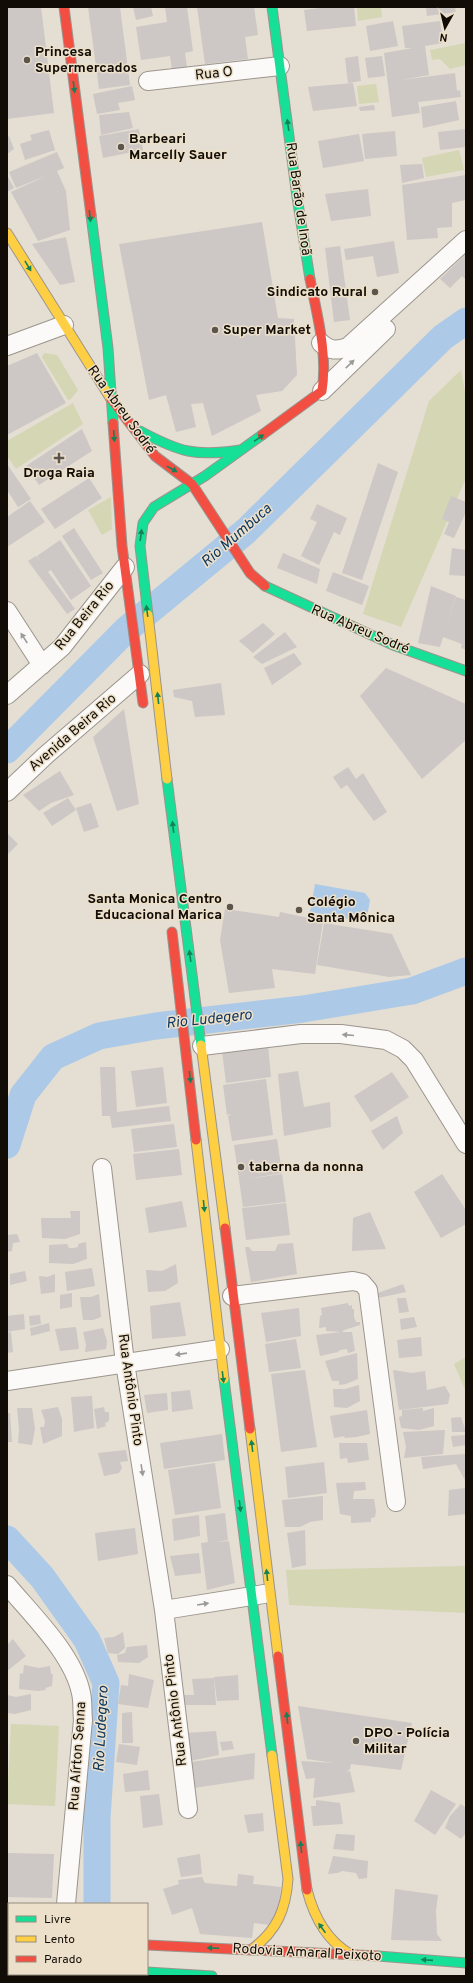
<svg xmlns="http://www.w3.org/2000/svg" width="473" height="1983" viewBox="0 0 473 1983" font-family="Overpass,sans-serif">
<rect width="100%" height="100%" fill="#e5ded2"/>
<!-- green -->
<path fill="#d5d6b4" d="M357 7H381L382 17 358 21Z
M466 43V65L450 69 440 59 432 60 430 50Z
M376 84 379 102 359 104 357 86Z
M459 150 464 170 426 177 422 158Z
M44 353 57 355 78 390 71 399 68 400 42 357Z
M461 370 466 397V478L401 627 363 614 429 401Z
M73 403 83 424 16 469 7 456V441Z
M111 497 112 529 102 535 88 510Z
M466 1357V1392L454 1364Z
M466 1566V1613L289 1605 286 1570Z
M11 1724 59 1726 55 1806 7 1804Z"/>
<!-- water -->
<path fill="#accae8" d="M315 884 365 893 370 900 366 922 310 912Z"/>
<g fill="none" stroke-linecap="round" stroke-linejoin="round">
<!-- river -->
<path stroke="#accae8" stroke-width="27" d="M7 750 126 630 246 531 443 337 466 321
M7 1145 23 1095 53 1057 99 1036 156 1026 303 1009 412 991 466 971
M7 1539 42 1577 87 1640 106 1683 97 1818V1904
M96 1976V1974"/>
</g>
<!-- building -->
<path fill="#cdc7c6" d="M7 7H41L54 113 7 119Z
M88 7H120L130 85 99 89Z
M133 7H151L153 16 136 20Z
M165 7H187L193 51 185 53 187 67 172 69 170 56 141 60 136 27 167 22Z
M197 7H254L258 35 245 37 248 59 205 64Z
M328 7H354L356 26 307 31 304 10Z
M426 7H455L456 12 427 16Z
M393 21 398 46 370 51 366 26Z
M440 21 443 43 425 46 429 75 401 80 455 73 457 91 460 90 461 97 418 102 420 113 392 117 384 53 413 48H405L402 26Z
M358 56 361 81 348 83 345 58Z
M382 56 385 76 368 78 365 58Z
M353 83 357 106 313 111 308 87Z
M132 86 135 100 118 103 120 110 97 114 93 94Z
M456 101 459 120 423 128 421 107Z
M374 105 375 110 360 111 359 107Z
M129 112 133 128 101 135 99 115Z
M139 129 143 150 103 158 99 136Z
M466 129V147L440 150 438 132Z
M49 130 55 150 25 160 20 144 32 140 30 135Z
M395 131 397 156 365 159 362 134Z
M359 134 364 161 323 168 318 141Z
M9 136 14 149 7 154V138Z
M57 152 64 168 57 171 66 191 70 230 38 241 11 192 48 175 16 188 9 172Z
M422 164 424 178 402 183 400 165Z
M7 175 14 188 7 192Z
M466 175 465 200 452 203V227L437 228 438 238 407 240 402 185Z
M368 189 371 216 331 221 325 194Z
M262 222 278 318 294 319 297 375 282 391 256 395 261 411 212 436 203 403 191 404 196 427 176 432 166 395 149 400 119 244Z
M66 237 75 282 60 285 32 244Z
M394 241 399 273 377 277 373 256 346 260 344 249Z
M340 246 350 320 334 322 325 248Z
M466 254V280L462 276 450 288 440 279Z
M37 353 66 403 7 435V366Z
M82 429 92 451 39 485 26 466Z
M378 463 398 472 362 580 342 573Z
M7 464 31 499 18 507 7 490Z
M89 478 102 498 55 529 41 509Z
M451 496 466 502V512L454 538 444 534 449 522 442 519Z
M30 501 45 522 7 547V517Z
M317 504 347 518 340 535 334 532 319 565 301 556 317 522 310 519Z
M74 528 103 573 91 580 62 536Z
M60 540 91 586 71 600 51 570 48 572 75 609 67 614 28 561 36 556 40 561 37 556Z
M452 548 466 550V576L449 575Z
M283 553 320 569 317 584 277 568Z
M333 572 369 586 362 605 326 591Z
M431 586 456 596 444 633 456 597 466 600V650L461 648 462 644 443 637 440 647 418 643Z
M263 623 275 634 253 653 239 641Z
M285 632 297 647 262 664 253 657Z
M294 653 302 664 272 685 264 668Z
M386 668 466 704V740L422 779 360 696Z
M221 683 225 715 195 717 192 701 174 697 173 690Z
M124 709 139 804 117 811 93 737Z
M348 767 356 779 363 773 387 812 374 821 347 785 341 789 333 777Z
M60 771 74 795 51 803 39 811 23 795Z
M68 798 76 810 52 826 43 813Z
M91 803 99 827 84 832 76 808Z
M7 833 18 844 7 855Z
M225 909 279 917 280 912 323 921 315 974 272 969 275 988 229 993 220 940Z
M324 923 392 934 411 975 389 977 317 965Z
M268 1045 271 1077 226 1083 222 1051Z
M100 1067H115L117 1112 169 1106 171 1121 112 1128 110 1116H102Z
M163 1067 167 1103 136 1107 131 1071Z
M298 1071 304 1107 330 1102 331 1127 284 1136 278 1074Z
M392 1072 409 1097 371 1122 354 1096Z
M266 1079 273 1135 232 1141 228 1116 232 1114 227 1115 223 1085Z
M397 1116 403 1133 383 1150 371 1131Z
M174 1124 177 1147 134 1152 131 1129Z
M277 1139 282 1173 246 1179 282 1174 286 1202 243 1207 234 1145Z
M179 1149 182 1175 136 1180 133 1154Z
M442 1174 466 1210V1224L441 1238 414 1192Z
M182 1201 187 1227 149 1233 145 1208Z
M286 1203 290 1235 246 1240 242 1208Z
M70 1211H80V1234L65 1239 42 1238 41 1218H71Z
M370 1212 386 1249 352 1251 353 1218Z
M17 1234 20 1242 13 1243 12 1251 7 1252V1235Z
M86 1242 87 1259 73 1264 49 1263V1245L67 1244 69 1248H73L78 1247V1244Z
M293 1243 297 1274 251 1282 245 1247H249L252 1251H275L278 1244Z
M176 1264 178 1283 165 1291 148 1292 146 1270 162 1271Z
M92 1268 95 1286 67 1291 65 1272Z
M25 1271 27 1281 10 1285V1274Z
M55 1274V1292L41 1294 39 1276 47 1277Z
M403 1284 406 1292 378 1298V1293Z
M72 1293V1307L60 1309V1295Z
M99 1294 101 1317 93 1320H83L80 1297H91Z
M397 1298H406L409 1312 399 1313Z
M180 1302 186 1336 152 1339 150 1306Z
M348 1303 349 1306 352 1305V1309H354V1317L356 1322H360V1325L344 1330 342 1332H352L355 1351 348 1353 347 1349 340 1350 338 1352 320 1356 316 1335 341 1332 326 1331V1327L319 1328 320 1316 322 1315 321 1308Z
M299 1308 301 1336 266 1342 261 1313Z
M24 1314 25 1329 7 1332V1316Z
M40 1315 41 1324 30 1326 29 1316Z
M414 1317 417 1327 401 1330 400 1319Z
M49 1323 50 1331 31 1336 30 1328Z
M76 1327 79 1349 60 1351 55 1329Z
M103 1328 107 1341 106 1349 85 1352 86 1345 83 1332Z
M11 1332 13 1352 7 1353V1333Z
M421 1337 422 1356 399 1358 397 1340Z
M296 1339 301 1368 269 1372 265 1344Z
M357 1353 358 1379 346 1384 339 1385V1381H332L325 1361Z
M305 1370 317 1447 281 1452 271 1374Z
M393 1370 412 1373 425 1371 427 1390 445 1386 450 1395 448 1404 399 1410Z
M359 1385 360 1401 347 1408 334 1407 333 1389H345Z
M190 1390 193 1409 172 1412 171 1392Z
M167 1393 168 1410 147 1413 144 1395Z
M92 1396 94 1428 74 1432 71 1397Z
M58 1407 62 1419V1436L43 1444 40 1427H44L45 1421 41 1410Z
M104 1407 105 1412H109V1421L105 1423 106 1426 97 1429 94 1409Z
M17 1408H32L35 1429 32 1445 18 1443 19 1429Z
M423 1408V1411L434 1408V1426L419 1430 401 1428 399 1417 402 1416V1410Z
M367 1410 370 1434 356 1437 344 1438 345 1436 334 1438 330 1416Z
M7 1413H10L12 1442H7Z
M461 1417 466 1432H452L451 1418Z
M445 1430 443 1454 404 1458 406 1447 403 1432Z
M222 1434 225 1460 164 1469 160 1443Z
M466 1435V1445L453 1447 451 1436Z
M339 1443H367L369 1460 348 1463 347 1458 340 1459Z
M126 1450 128 1461 120 1462 122 1468 119 1473 104 1476 98 1453Z
M466 1454V1482L456 1464 423 1469 421 1457Z
M324 1462 327 1493 288 1498 285 1467Z
M215 1463 221 1508 175 1515 168 1470Z
M365 1482 366 1490 354 1491 353 1499H374L376 1511 375 1517 371 1518V1522L351 1523V1516L340 1514 336 1483Z
M466 1488V1514L448 1516 449 1490Z
M323 1496V1520L310 1522 300 1527H285L282 1500Z
M225 1513 228 1540 215 1542 229 1541 235 1583 207 1590 201 1543 208 1542 205 1516Z
M199 1515 200 1536 174 1541 172 1519Z
M135 1528 138 1554 98 1561 95 1533Z
M305 1530 306 1565 292 1568 287 1533Z
M199 1553 201 1573 175 1576 170 1556Z
M123 1632 125 1648 118 1654 108 1653 104 1638 114 1637Z
M13 1639 26 1656 7 1671V1645Z
M147 1645 148 1657 139 1663 118 1662 117 1655 125 1653 127 1647Z
M24 1665 39 1668 50 1666 51 1674H53L52 1686 45 1688 46 1690 38 1691 19 1689 20 1673 23 1674Z
M129 1674 154 1680 148 1708 118 1704 121 1685 128 1686Z
M238 1675 239 1700 217 1701 214 1677Z
M214 1678 216 1705H182V1695H194L192 1679Z
M31 1694V1710L15 1714 7 1713V1695L16 1697Z
M298 1706 412 1723 401 1770 351 1764 350 1769 346 1772 350 1771 355 1792 313 1798 315 1778 306 1779 301 1761 334 1763 307 1759Z
M132 1712 133 1743H122V1713Z
M216 1731 219 1755 190 1761 185 1733Z
M232 1741 234 1749 222 1751 220 1742Z
M119 1744 140 1747 137 1765 116 1762Z
M255 1753 254 1779 194 1788 191 1762Z
M148 1770 150 1790 125 1792 123 1774Z
M431 1790 456 1804 435 1835 414 1821Z
M159 1794 163 1825 143 1828 140 1796Z
M316 1800 340 1803 343 1824 313 1826 311 1806H316Z
M461 1804 466 1808V1833L461 1839 445 1828 450 1816Z
M263 1813 264 1831 248 1833 244 1815Z
M336 1834 355 1835 354 1851 333 1849Z
M7 1853 54 1854 52 1898 7 1897Z
M200 1854 202 1874 181 1877 177 1858Z
M333 1856 368 1861 367 1878 359 1879 356 1873 342 1871 338 1873 328 1874Z
M238 1874 254 1876 253 1884 281 1887 277 1926 254 1923 252 1938 200 1934 192 1908 172 1915 163 1889 179 1884 178 1880 202 1877 205 1883 237 1886Z
M395 1889 438 1895 436 1911 437 1934 442 1941 391 1940Z"/>
<g fill="none" stroke-linecap="round" stroke-linejoin="round">
<!-- street casing -->
<g stroke="#9b958d" stroke-width="20">
<path id="street" d="M148 81 280 66
M321 343C330 351 337 351 348 347L466 240
M7 346 64 325
M322 391 386 329
M7 611 42 665
M7 695 62 647 125 567
M7 792 46 755 140 674
M202 1046 301 1034H341L386 1040 403 1049 414 1060 466 1144
M102 1168 125 1363 164 1610 188 1809
M232 1296 353 1281 362 1283 368 1290 396 1502
M7 1381 220 1349
M7 1585C32 1615 73 1654 81 1693 83 1701 82 1711 83 1720L66 1904
M164 1610 264 1594
M39 1976 40 1974"/>
</g>
<!-- fast casing -->
<g stroke="#9b958d" stroke-width="11">
<path id="fast" d="M272 7 297 197 310 279
M91 215 108 348 113 423
M140 431C179 452 196 457 240 450
M265 586 393 645 466 671
M148 615 140 546 143 523 154 507 205 476 262 435
M167 779 201 1045
M224 1379 272 1755
M7 1940H9
M378 1956 466 1963
M7 1965H9
M147 1972 212 1976"/>
</g>
<!-- slow casing -->
<g stroke="#9b958d" stroke-width="11">
<path id="slow" d="M7 233 111 399
M148 615 167 779
M201 1045 225 1228
M196 1140 224 1379
M250 1429 278 1656
M307 1890C314 1917 326 1940 350 1954
M252 1949C277 1931 286 1909 288 1879L272 1755"/>
</g>
<!-- jam casing -->
<g stroke="#9b958d" stroke-width="11">
<path id="jam" d="M64 7 91 215
M111 399 155 456 192 484 250 573 265 586
M113 423 122 546 143 703
M262 435 322 391C328 354 317 315 310 279
M172 932 196 1140
M225 1228 250 1429
M278 1656 307 1890
M147 1945 378 1956"/>
</g>
<!-- street -->
<use href="#street" stroke="#fbfaf8" stroke-width="18"/>
<!-- fast -->
<use href="#fast" stroke="#16e098" stroke-width="9"/>
<!-- slow -->
<use href="#slow" stroke="#ffcf43" stroke-width="9"/>
<!-- jam -->
<use href="#jam" stroke="#f24e42" stroke-width="9"/>
</g>
<!-- one-way arrows -->
<defs><path id="oneway-solid" d="M-6-.8H1V-3.2L6.5 0L1 3.2V.8H-6Z"/></defs>
<g fill="#148156">
<use href="#oneway-solid" transform="translate(74 87) rotate(83)"/>
<use href="#oneway-solid" transform="translate(288 125) rotate(-98)"/>
<use href="#oneway-solid" transform="translate(90 216) rotate(83)"/>
<use href="#oneway-solid" transform="translate(28 266) rotate(59)"/>
<use href="#oneway-solid" transform="translate(114 436) rotate(86)"/>
<use href="#oneway-solid" transform="translate(259 438) rotate(-35)"/>
<use href="#oneway-solid" transform="translate(172 469) rotate(29)"/>
<use href="#oneway-solid" transform="translate(141 535) rotate(-82)"/>
<use href="#oneway-solid" transform="translate(147 611) rotate(-98)"/>
<use href="#oneway-solid" transform="translate(158 698) rotate(-96)"/>
<use href="#oneway-solid" transform="translate(173 827) rotate(-97)"/>
<use href="#oneway-solid" transform="translate(190 956) rotate(-98)"/>
<use href="#oneway-solid" transform="translate(190 1077) rotate(84)"/>
<use href="#oneway-solid" transform="translate(204 1206) rotate(84)"/>
<use href="#oneway-solid" transform="translate(223 1377) rotate(83)"/>
<use href="#oneway-solid" transform="translate(252 1446) rotate(-97)"/>
<use href="#oneway-solid" transform="translate(240 1506) rotate(83)"/>
<use href="#oneway-solid" transform="translate(267 1575) rotate(-96)"/>
<use href="#oneway-solid" transform="translate(287 1718) rotate(-97)"/>
<use href="#oneway-solid" transform="translate(301 1847) rotate(-96)"/>
<use href="#oneway-solid" transform="translate(322 1928) rotate(-125)"/>
<use href="#oneway-solid" transform="translate(213 1948) rotate(-178)"/>
<use href="#oneway-solid" transform="translate(427 1960) rotate(-176)"/>
</g>
<g fill="#9d9b97">
<use href="#oneway-solid" transform="translate(350 364) rotate(-44)"/>
<use href="#oneway-solid" transform="translate(24 638) rotate(-123)"/>
<use href="#oneway-solid" transform="translate(348 1035) rotate(-175)"/>
<use href="#oneway-solid" transform="translate(181 1354) rotate(172)"/>
<use href="#oneway-solid" transform="translate(142 1470) rotate(81)"/>
<use href="#oneway-solid" transform="translate(203 1604) rotate(-9)"/>
</g>
<!-- markers -->
<g fill="#5b564d" stroke="#ede0ca" stroke-width="1.5">
<circle cx="27" cy="60" r="4"/>
<circle cx="121" cy="147" r="4"/>
<circle cx="375" cy="292" r="4"/>
<circle cx="215" cy="330" r="4"/>
<path d="M57 452h4v4h4v4h-4v4h-4v-4h-4v-4h4z"/>
<circle cx="230" cy="907" r="4"/>
<circle cx="299" cy="910" r="4"/>
<circle cx="241" cy="1167" r="4"/>
<circle cx="356" cy="1741" r="4"/>
</g>
<g text-anchor="middle" dominant-baseline="central" stroke-width="3" stroke-linejoin="round" paint-order="stroke">
<!-- poi labels -->
<g font-size="14" font-weight="bold" fill="#110d06" stroke="#ede0ca" text-anchor="start">
<text x="35" y="52">Princesa<tspan x="35" dy="16">Supermercados</tspan></text>
<text x="129" y="139">Barbeari<tspan x="129" dy="16">Marcelly Sauer</tspan></text>
<text x="367" y="292" text-anchor="end">Sindicato Rural</text>
<text x="223" y="330">Super Market</text>
<text x="59" y="473" text-anchor="middle">Droga Raia</text>
<text x="222" y="899" text-anchor="end">Santa Monica Centro<tspan x="222" dy="16">Educacional Marica</tspan></text>
<text x="307" y="902">Colégio<tspan x="307" dy="16">Santa Mônica</tspan></text>
<text x="249" y="1167">taberna da nonna</text>
<text x="364" y="1733">DPO - Polícia<tspan x="364" dy="16">Militar</tspan></text>
</g>
<!-- street labels -->
<g font-size="14" fill="#110d06" stroke="#ede0ca">
<text transform="translate(214 74) rotate(-6)">Rua O</text>
<text transform="translate(298 199) rotate(82)">Rua Barão de Inoã</text>
<text transform="translate(121 410) rotate(54)">Rua Abreu Sodré</text>
<text transform="translate(85 616) rotate(-51)">Rua Beira Rio</text>
<text transform="translate(360 630) rotate(23)">Rua Abreu Sodré</text>
<text transform="translate(73 733) rotate(-41)">Avenida Beira Rio</text>
<text transform="translate(130 1390) rotate(82)">Rua Antônio Pinto</text>
<text transform="translate(176 1710) rotate(-97)">Rua Antônio Pinto</text>
<text transform="translate(78 1756) rotate(-86)">Rua Aírton Senna</text>
<text transform="translate(307 1953) rotate(3)">Rodovia Amaral Peixoto</text>
</g>
<!-- water labels -->
<g font-size="15" font-style="italic" fill="#0f3960" stroke="#ede0ca">
<text transform="translate(237 536) rotate(-41)">Rio Mumbuca</text>
<text transform="translate(209 1020) rotate(-6)">Rio Ludegero</text>
<text transform="translate(102 1729) rotate(-87)">Rio Ludegero</text>
</g>
</g>
<!-- border -->
<rect width="473" height="1983" fill="none" stroke="#110d06" stroke-width="16"/>
<!-- legend -->
<rect x="8" y="1903" width="140" height="72" fill="#ede0ca" stroke="#958c7c"/>
<rect x="16" y="1916" width="20" height="6" fill="#16e098" stroke="#958c7c"/>
<text x="44" y="1923" font-size="12" fill="#110d06">Livre</text>
<rect x="16" y="1936" width="20" height="6" fill="#ffcf43" stroke="#958c7c"/>
<text x="44" y="1943" font-size="12" fill="#110d06">Lento</text>
<rect x="16" y="1956" width="20" height="6" fill="#f24e42" stroke="#958c7c"/>
<text x="44" y="1963" font-size="12" fill="#110d06">Parado</text>
<!-- north arrow -->
<g transform="translate(445 28) rotate(188)" stroke="#ede0ca" stroke-width="3" paint-order="stroke">
<path d="M0-3L7 15L0 10L-7 15Z" fill="#110d06"/>
<text y="-6" font-size="11" font-weight="bold" text-anchor="middle" fill="#110d06">N</text>
</g>
</svg>
